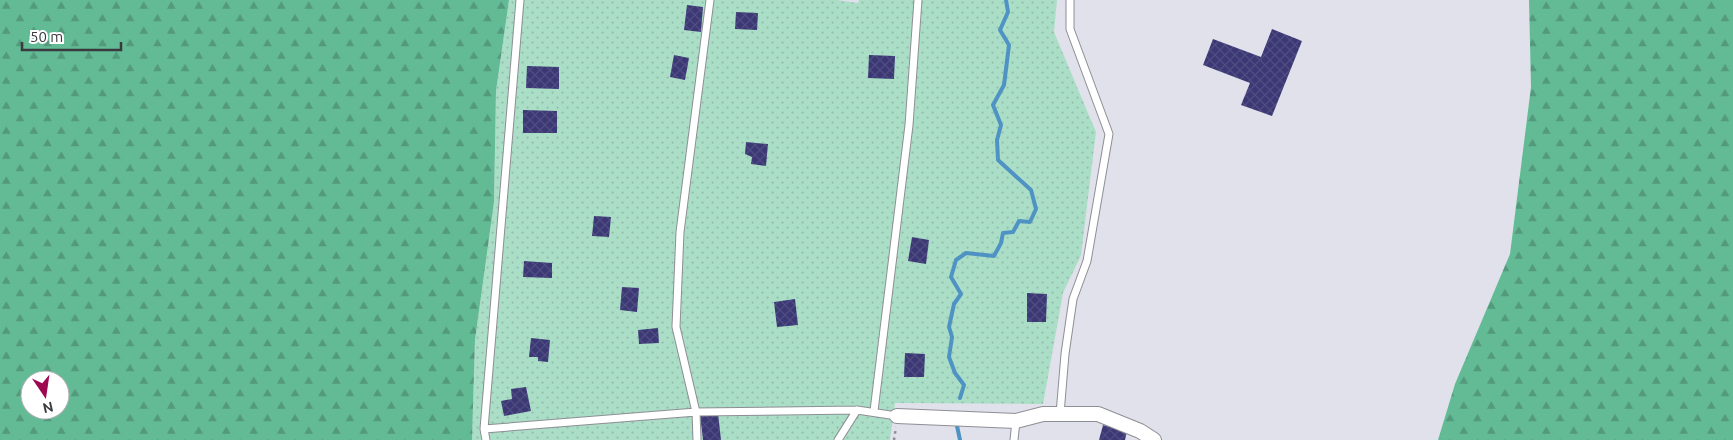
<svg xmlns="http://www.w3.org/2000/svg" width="1733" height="440" viewBox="0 0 1733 440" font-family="Ubuntu,sans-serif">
<defs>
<pattern id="grass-dots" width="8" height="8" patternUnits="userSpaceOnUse" patternTransform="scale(1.25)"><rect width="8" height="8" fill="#abdec7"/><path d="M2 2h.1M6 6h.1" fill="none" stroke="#94bfac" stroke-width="1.8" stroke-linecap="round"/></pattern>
<pattern id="forest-firs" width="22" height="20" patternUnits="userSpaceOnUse" patternTransform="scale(1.25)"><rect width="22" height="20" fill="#63bb96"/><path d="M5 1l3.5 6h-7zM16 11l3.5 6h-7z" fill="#53997c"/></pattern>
<pattern id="building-cross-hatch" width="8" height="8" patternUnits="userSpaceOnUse" patternTransform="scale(1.25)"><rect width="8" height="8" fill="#3b3875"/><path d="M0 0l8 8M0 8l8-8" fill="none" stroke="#504d81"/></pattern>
</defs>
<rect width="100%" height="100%" fill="#e0e1ea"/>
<!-- grass -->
<path fill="url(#grass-dots)" d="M509 0H837L858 3 859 0H1057L1054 32 1096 132 1081 255 1063 293 1043 404 895 403 890 440H472L475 340 494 202 496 91Z"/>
<!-- forest -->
<path fill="url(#forest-firs)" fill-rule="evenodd" d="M0 0H509L496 91 494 202 475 340 472 440H0ZM30 380H60V410H30Z
M1529 0H1733V440H1438L1455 384 1510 254 1531 87Z"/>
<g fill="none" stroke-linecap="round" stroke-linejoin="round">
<!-- stream -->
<path stroke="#4f93c4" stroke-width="4" d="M960 398 964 385 955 373 949 357 952 337 949 327 954 304 961 294 951 277 956 260 966 253 994 256 1001 243 1003 233 1013 232 1019 221 1030 222 1036 209 1031 190 998 160 997 140 1001 125 993 105 1004 85 1009 45 1000 30 1008 12 1006 0
M957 426 960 440"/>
</g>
<!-- building -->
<path fill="url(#building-cross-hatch)" d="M687 5 703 7 701 32 684 30Z
M736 12 758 13 757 30 735 29Z
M1272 29 1302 41 1272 116 1241 105 1250 83 1203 65 1213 39 1261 57Z
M674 55 689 58 685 80 670 77Z
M869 55 895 56 894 79 868 78Z
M527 66 559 67V89L526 88Z
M523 110 557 111V133H523Z
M746 142 768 144 766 166 751 164 752 157 745 154Z
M594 216 611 217 609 237 592 236Z
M912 237 929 240 926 264 908 261Z
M524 261 552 263V278L523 277Z
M622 287 639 288 637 312 620 310Z
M1027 293 1047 294 1046 322H1027Z
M795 299 798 325 777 327 774 302Z
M658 328 659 343 639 344 638 330Z
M531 338 550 340 548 362 538 361V357H529Z
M905 353 925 354 924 377H904Z
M526 387 531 411 504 416 501 401 512 399 511 389Z
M718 413 721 440H703L700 414Z
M1103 425 1127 431 1125 440H1099Z"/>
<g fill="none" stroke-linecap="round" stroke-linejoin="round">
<!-- lane casing -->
<g stroke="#8e8e96" stroke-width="9">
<path id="lane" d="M874 411 909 125 918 0
M1060 414 1065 354 1073 299 1087 261 1109 134 1070 29V0
M484 429 696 412 857 410 897 416
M486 440 484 429 520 0
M697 440 696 412 676 327 680 232 710 0
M838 440 857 410
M1014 440 1016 421"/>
</g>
<!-- street casing -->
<g stroke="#8e8e96" stroke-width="16">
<path id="street" d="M897 416 1016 421 1043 414H1098L1140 431 1154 440"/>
</g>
<!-- path -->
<path stroke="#8c8c93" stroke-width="2.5" stroke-dasharray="2.5 4" stroke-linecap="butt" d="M894 440 896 427"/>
<!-- lane -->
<use href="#lane" stroke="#fff" stroke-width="7"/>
<!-- street -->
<use href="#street" stroke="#fff" stroke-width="14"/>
</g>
<!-- north arrow -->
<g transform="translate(45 395) rotate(167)"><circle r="24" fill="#ffffff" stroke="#b0b0b2"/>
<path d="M0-4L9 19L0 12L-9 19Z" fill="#9e0850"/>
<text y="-8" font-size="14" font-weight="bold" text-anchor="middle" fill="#3a3a3e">N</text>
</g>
<!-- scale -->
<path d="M22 42v8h99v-8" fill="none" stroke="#3a3a3e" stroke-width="2.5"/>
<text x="30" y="42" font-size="15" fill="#3a3a3e" stroke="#ffffff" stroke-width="4" paint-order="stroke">50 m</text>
</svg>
